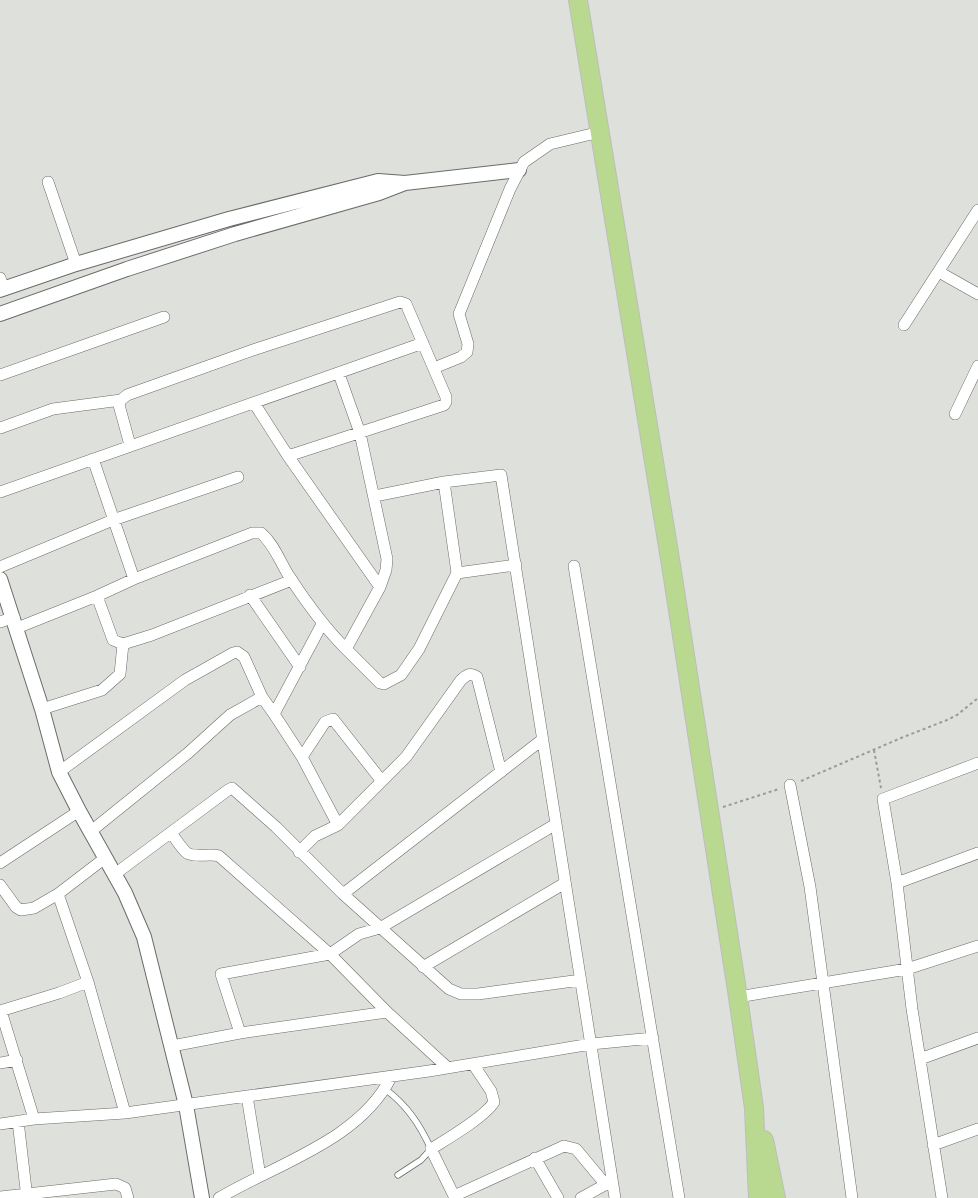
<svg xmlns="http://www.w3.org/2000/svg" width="978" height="1198" viewBox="0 0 978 1198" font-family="'Alegreya Sans',sans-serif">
<rect width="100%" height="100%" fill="#dee0dc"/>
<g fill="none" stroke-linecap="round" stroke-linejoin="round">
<!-- service casing -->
<g stroke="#6a6c68" stroke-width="7">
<path id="service" d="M385 1089C407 1105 420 1125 431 1149L421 1160 398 1175"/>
</g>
<!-- minor casing -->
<g stroke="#6a6c68" stroke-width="12">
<path id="minor" d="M48 182 76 264
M939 272 978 294
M0 278 4 289
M904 325 978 210
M434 368 461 357 467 352 468 344 459 314 510 189 524 162 550 144 600 132
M0 375 164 317
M955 414 978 366
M0 428 53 409 121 400
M130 445 119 405 121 400 127 395 256 349 400 302 406 304 446 397V402L444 405 288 456 254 403
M288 456 380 587 386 570 387 559 360 433 339 374
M93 459 134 579
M0 492 423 343
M375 496 444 482 501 475 615 1198
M574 566 679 1198
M0 567 113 520 238 477
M457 573 516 565
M292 580 152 635 123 644 113 640 97 596 134 579 252 533H261C274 544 280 562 289 576 306 602 324 627 346 649
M380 587 346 649 380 683 384 684 401 675 419 649 457 573 444 482
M250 595 300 667
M0 622 14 617
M322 624 274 714 302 757 338 825
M17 628 97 596
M42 709 102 690 120 674 123 644
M302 757 325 722 333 719 381 780
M59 772 185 680 233 653 237 652 244 657 262 697 274 714
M790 785 810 887 852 1198
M90 832 188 753 230 715 262 697
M171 833C176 839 181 848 187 853 195 858 210 853 219 856L330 954 387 1012 448 1068
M299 852 315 836 338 825 406 757 461 680C467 675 470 672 477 677L501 772
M0 863 79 811
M115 874 228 790 232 788 276 827 343 894 449 989 461 994H478L581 980
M897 883 978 853
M0 885 16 907 21 910 34 908 58 894 105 858
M343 894 543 739
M423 967 565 883
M88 982 125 1113
M738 997 907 969 978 946
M0 1011 59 993 88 982 58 894
M1 1011 34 1119
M240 1033 221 974 330 954 359 934 380 928 556 824
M172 1046 240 1033 387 1012
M920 1059 978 1038
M0 1063 17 1060
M247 1096 260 1176
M18 1121 27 1198
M0 1124 34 1119 125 1113 429 1071 591 1044 653 1038
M933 1145 978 1129
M535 1158 558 1198
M454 1196 564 1146 576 1149 606 1185
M0 1197 116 1184 125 1188 128 1198
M219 1198C276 1164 360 1140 391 1077
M455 1198 431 1149C447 1139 485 1117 494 1102L491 1091 473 1064
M581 1198 612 1181
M942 1198 912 1009 897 883 883 799 978 763"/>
</g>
<!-- tertiary casing -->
<g stroke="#6a6c68" stroke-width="16">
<path id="tertiary" d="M0 290 76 264 229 219 378 181 405 183 519 170
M0 314 127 269 235 234 379 193 405 183
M0 579 42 709 59 772 79 811 125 893 144 937 186 1105 202 1198"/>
</g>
<!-- primary casing -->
<g stroke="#bdbdbc" stroke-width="20">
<path id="primary" d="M578 0 671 565 738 997 754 1108 758 1198
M764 1140 776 1198"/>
</g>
<!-- path -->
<path stroke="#999b98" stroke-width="2" stroke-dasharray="3 3" stroke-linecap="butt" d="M874 750 881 788
M801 781 901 738 947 720 957 715 978 698
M723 807 779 789"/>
<!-- service -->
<use href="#service" stroke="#fff" stroke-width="5.5"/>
<!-- minor -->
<use href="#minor" stroke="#fff" stroke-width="11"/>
<!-- tertiary -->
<use href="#tertiary" stroke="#fff" stroke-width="14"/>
<!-- primary -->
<use href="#primary" stroke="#b9d991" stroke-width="18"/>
</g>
</svg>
